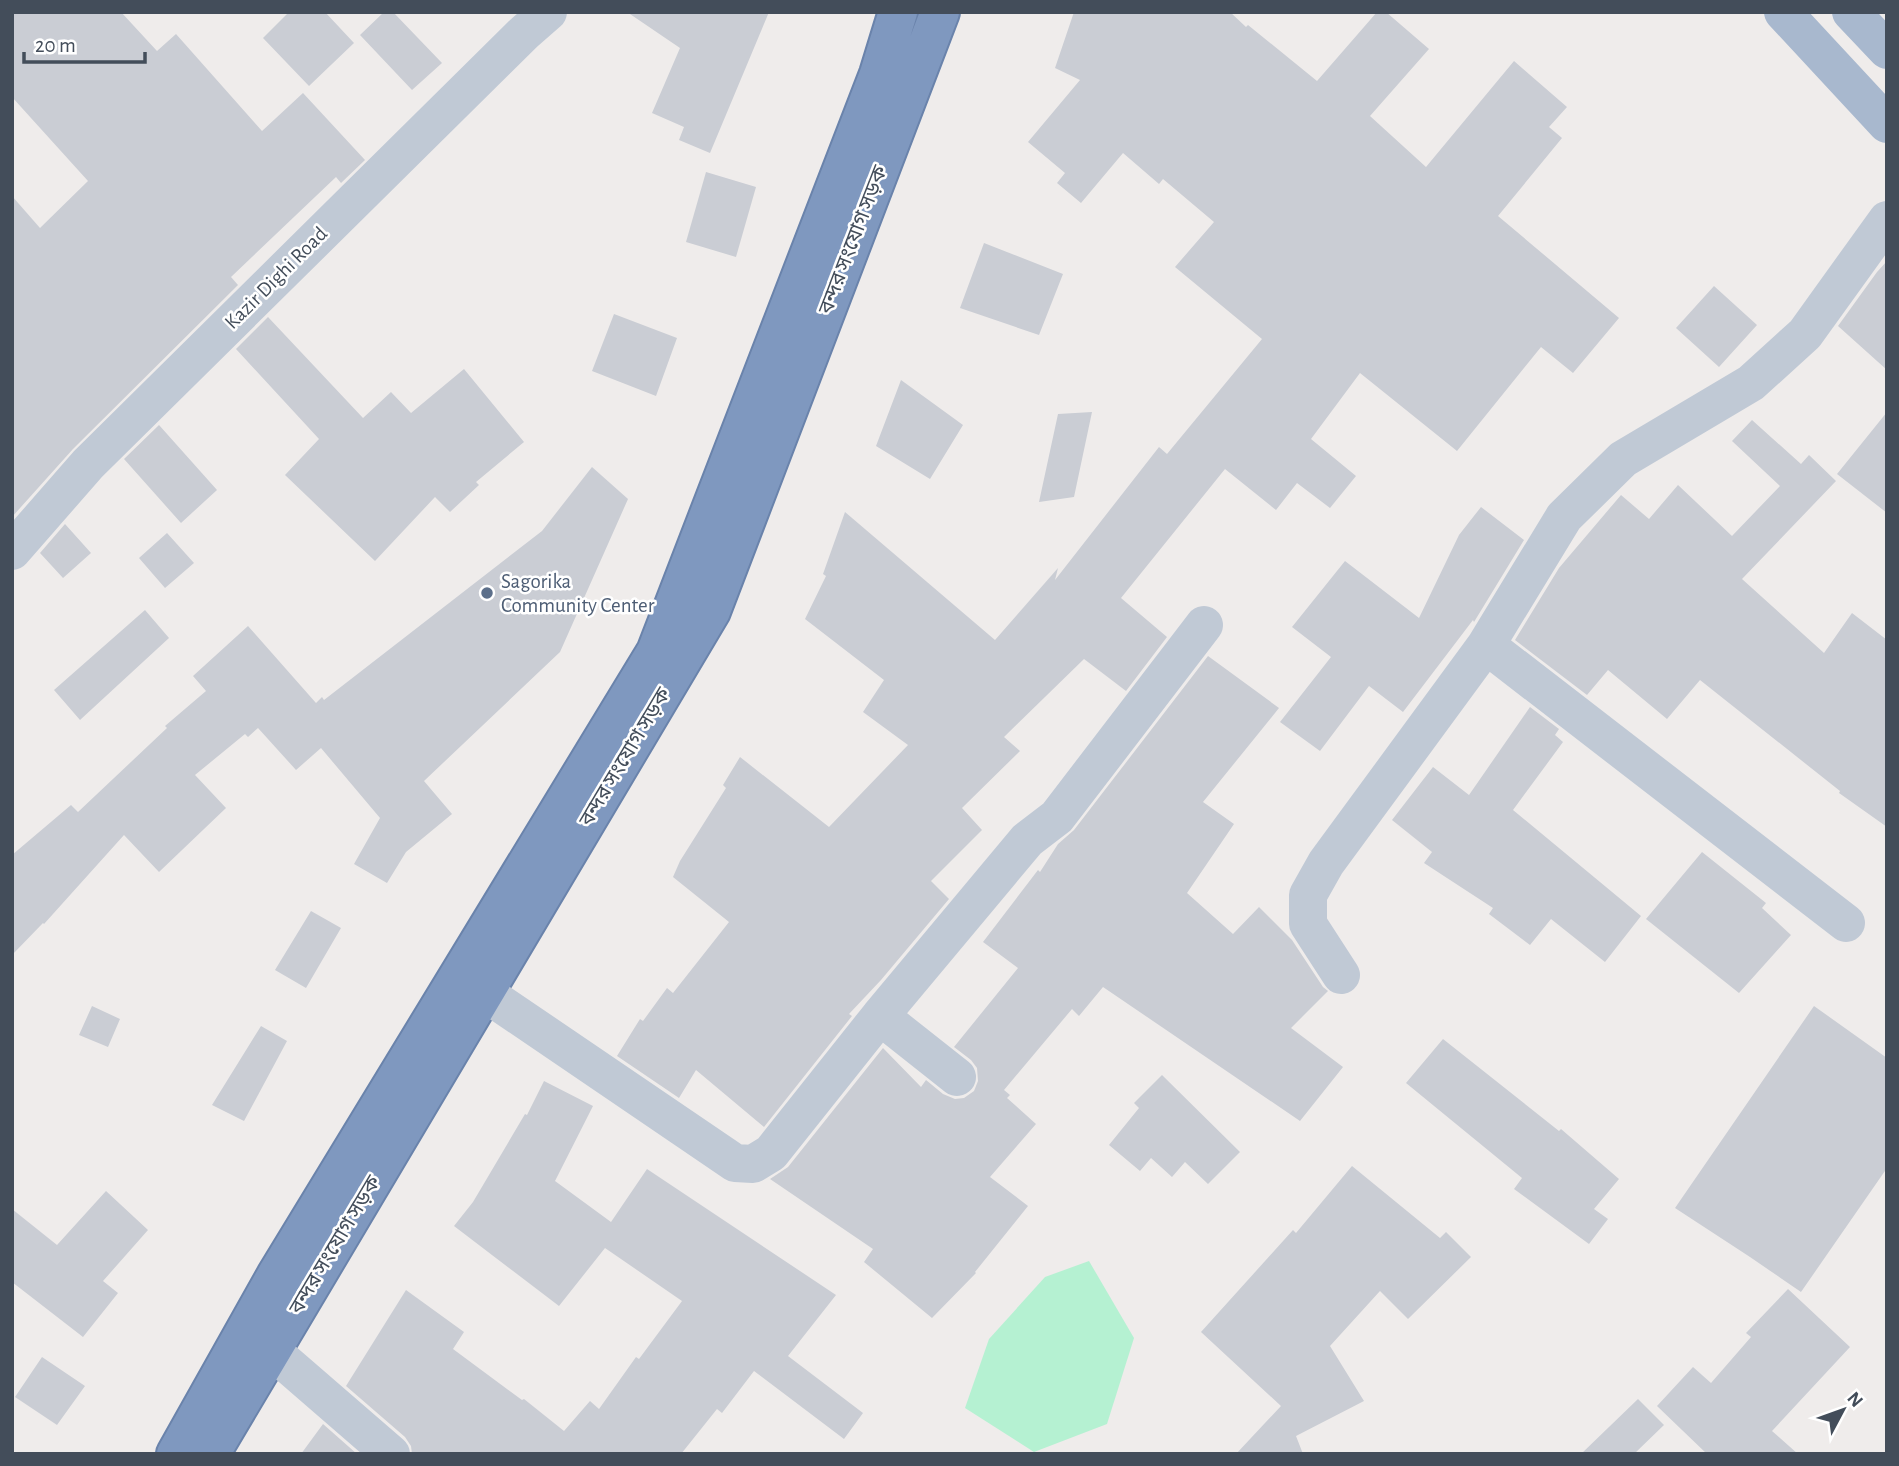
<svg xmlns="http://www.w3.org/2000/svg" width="1899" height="1466" viewBox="0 0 1899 1466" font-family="'Alegreya Sans','Noto Sans Bengali',sans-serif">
<rect width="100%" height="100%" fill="#efeceb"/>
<!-- green -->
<path fill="#b5f1d2" d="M1089 1261 1134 1338 1107 1424 1034 1452 965 1408 989 1339 1045 1277Z"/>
<!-- building -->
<path fill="#cacdd4" d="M12 12H121L157 51 176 34 262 131 303 93 365 160 341 183 336 177 231 277 238 285 73 449 12 517V196L40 228 88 181 12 97Z
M289 12H325L354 43 309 86 263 38Z
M384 12H393L442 63 412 90 360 35Z
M627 12H769L710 153 679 140 684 127 652 113 680 48Z
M1074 12H1230L1246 27 1248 25 1317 81 1377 12H1386L1429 49 1370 116 1426 167 1514 61 1567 107 1549 127 1562 138 1498 216 1619 318 1573 373 1541 347 1457 451 1360 373 1311 439 1356 476 1330 508 1297 483 1276 510 1225 469 1121 598 1167 637 1126 691 1084 659 1004 737 1020 751 962 808 982 830 931 881 949 899 881 980 849 1014 852 1016 764 1127 696 1070 679 1098 617 1056 640 1019 643 1021 667 988 673 993 729 922 673 877 680 861 726 788 723 785 740 757 829 827 908 745 863 712 884 680 805 619 826 576 823 574 845 512 995 640 1058 568 1055 580 1159 447 1167 454 1262 339 1175 267 1214 222 1163 179 1159 184 1123 153 1081 203 1057 183 1065 173 1028 142 1080 80 1055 68Z
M706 172 756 187 736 257 686 242Z
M984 243 1063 274 1039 335 960 308Z
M1887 261V370L1838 326 1877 272Z
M1714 286 1757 325 1719 367 1676 328Z
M614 314 677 338 656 396 592 371Z
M268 317 363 418 391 392 411 413 464 369 524 442 476 482 479 485 450 512 435 497 375 561 285 475 319 439 236 349Z
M901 380 963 425 930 479 876 446Z
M1092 412 1074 497 1039 502 1058 414Z
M1887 412V513L1837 474Z
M1752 420 1801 464 1809 455 1836 481 1742 579 1824 653 1852 613 1887 640V827L1839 793 1840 791 1700 680 1667 719 1608 670 1587 695 1515 640 1559 568 1621 495 1649 519 1678 485 1732 536 1780 486 1732 441Z
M159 425 217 490 181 523 124 459Z
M592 467 628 499 560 652 424 781 452 814 406 852 387 883 354 864 380 818 321 748 296 770 258 728 248 737 245 734 195 775 226 808 159 872 124 835 44 924 43 923 12 955V855L71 805 78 812 167 728 165 726 206 691 193 676 248 626 316 703 322 697 324 700 542 531Z
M1481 507 1524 540 1474 622 1473 620 1403 712 1369 686 1320 751 1280 722 1331 657 1292 627 1345 561 1419 618 1459 535Z
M65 524 91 553 63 578 40 553Z
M167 533 194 563 165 588 139 558Z
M145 610 169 638 80 720 54 690Z
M1208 656 1279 708 1203 802 1234 824 1187 893 1233 934 1259 907 1292 940 1323 987 1328 991 1291 1028 1343 1067 1300 1121 1103 987 1079 1016 1072 1009 1004 1090 1010 1095 1007 1098 1036 1124 990 1177 1028 1206 975 1272 976 1273 932 1318 864 1262 873 1249 770 1179 788 1167 883 1048 921 1087 926 1080 943 1094 955 1099 964 1098 974 1091 978 1081 977 1068 971 1060 954 1047 1018 968 983 942 1038 870 1040 872 1058 844 1074 830Z
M1530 707 1559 729 1555 735 1563 742 1513 810 1641 916 1605 962 1551 919 1530 945 1489 914 1493 908 1424 863 1432 852 1392 820 1433 767 1469 795Z
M1702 852 1766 903 1762 908 1791 935 1739 993 1646 919Z
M311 911 341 928 306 988 275 970Z
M92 1006 120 1019 108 1047 79 1035Z
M1814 1006 1887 1058V1168L1801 1292 1750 1257 1675 1208Z
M261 1026 287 1041 244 1121 212 1105Z
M1443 1039 1559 1131 1561 1129 1619 1179 1594 1209 1608 1219 1589 1244 1514 1189 1522 1178 1406 1083Z
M1162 1075 1240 1152 1208 1184 1185 1162 1172 1177 1151 1158 1140 1171 1109 1145 1139 1108 1134 1103Z
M544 1081 593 1106 555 1181 611 1222 647 1169 836 1295 788 1356 863 1413 844 1439 754 1371 722 1413 717 1409 681 1454H412L411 1446 405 1437 346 1386 406 1290 464 1332 453 1349 522 1400 524 1399 564 1431 590 1401 599 1409 636 1357 639 1359 682 1301 605 1248 559 1306 454 1226 473 1202 525 1114 527 1115Z
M1352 1166 1440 1238 1446 1232 1471 1257 1408 1319 1380 1291 1330 1346 1364 1401 1296 1436 1303 1454H1236L1281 1406 1201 1332 1293 1230 1296 1233Z
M106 1191 148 1230 103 1281 118 1293 83 1337 12 1282V1209L57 1245Z
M1788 1289 1850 1347 1772 1431 1798 1454H1707L1657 1406 1693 1367 1711 1383 1751 1337 1746 1333Z
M42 1357 85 1386 57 1425 15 1397Z
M1638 1399 1664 1425 1634 1454H1581Z
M323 1424 357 1454H301Z"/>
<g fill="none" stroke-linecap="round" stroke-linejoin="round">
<!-- highway casing -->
<g stroke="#6a83ab" stroke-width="42">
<path id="highway" d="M176 1454 276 1276 656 652 879 74 898 12
M210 1454 711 611 940 12"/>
</g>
<!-- minor -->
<path stroke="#c0c9d5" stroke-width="38" d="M12 551 88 464 524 33 548 12
M1486 645 1846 923
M1341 975 1308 924V895L1326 863 1486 645 1564 517 1623 459 1751 383 1805 334 1887 220
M485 993 735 1163 753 1164 771 1153 880 1016 1027 840 1057 817 1204 625
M880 1016 957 1077
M272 1351 391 1454"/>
<!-- major -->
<path stroke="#a8b8ce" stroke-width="38" d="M1783 12 1887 124
M1851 12 1887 50"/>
<!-- highway -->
<use href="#highway" stroke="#7f98bf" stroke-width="38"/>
</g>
<!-- markers -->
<circle fill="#5c6f8a" stroke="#fff" stroke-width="2.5" cx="487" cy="593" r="7"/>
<g text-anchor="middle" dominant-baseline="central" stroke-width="5" stroke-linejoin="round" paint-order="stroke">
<!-- street labels -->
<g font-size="21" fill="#434d5a" stroke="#fff">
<text transform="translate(853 240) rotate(-69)">বন্দর সংযোগ সড়ক</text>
<text transform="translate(276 278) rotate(-45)">Kazir Dighi Road</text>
<text transform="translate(625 757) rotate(-59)">বন্দর সংযোগ সড়ক</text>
<text transform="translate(335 1245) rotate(-59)">বন্দর সংযোগ সড়ক</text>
</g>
<!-- service labels -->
<g font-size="21" fill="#4e5e75" stroke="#fff" text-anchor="start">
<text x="501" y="581">Sagorika<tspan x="501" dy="24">Community Center</tspan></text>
</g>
</g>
<!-- border -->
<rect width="1899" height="1466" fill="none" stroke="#434d5a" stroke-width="28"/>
<!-- north arrow -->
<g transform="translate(1843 1410) rotate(49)" stroke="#ffffff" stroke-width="5" paint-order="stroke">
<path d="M0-5L12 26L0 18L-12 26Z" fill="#434d5a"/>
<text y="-10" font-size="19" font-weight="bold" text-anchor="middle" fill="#434d5a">N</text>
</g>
<!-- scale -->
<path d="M24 52v10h121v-10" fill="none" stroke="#434d5a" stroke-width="3.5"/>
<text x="35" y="52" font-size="21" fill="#434d5a" stroke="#ffffff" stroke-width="5" paint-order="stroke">20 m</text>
</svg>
